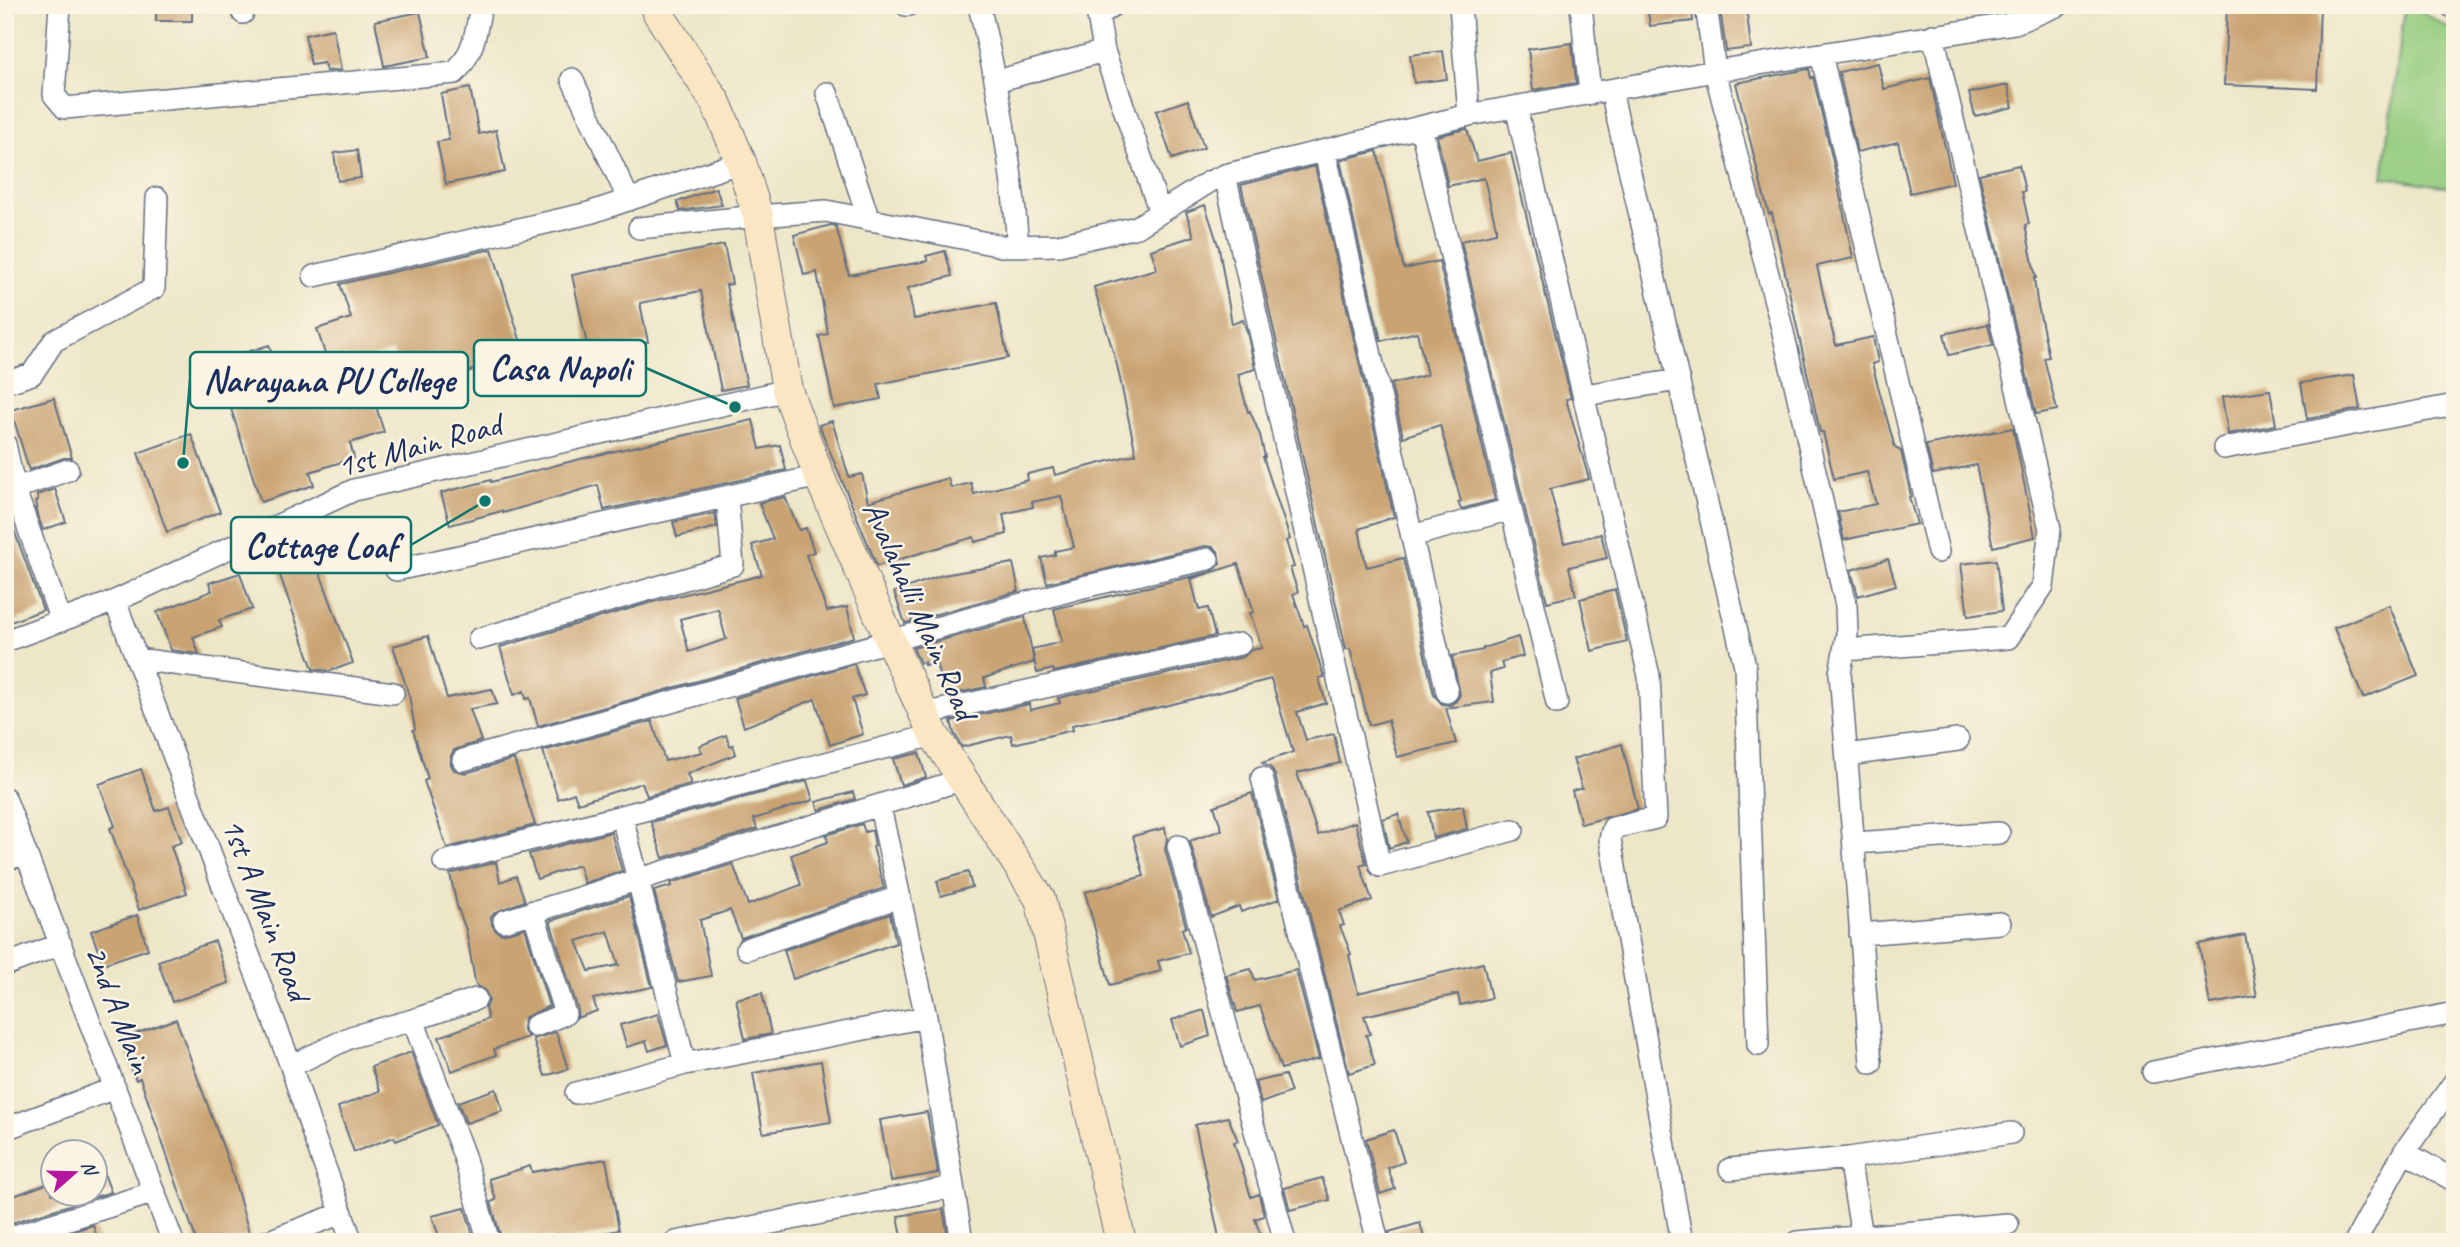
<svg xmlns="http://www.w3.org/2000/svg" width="2460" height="1247" viewBox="0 0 2460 1247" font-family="Caveat,sans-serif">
<rect width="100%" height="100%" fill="#fcf5e5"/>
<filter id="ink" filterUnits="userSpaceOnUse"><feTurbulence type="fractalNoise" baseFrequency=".0143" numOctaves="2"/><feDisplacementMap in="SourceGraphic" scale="14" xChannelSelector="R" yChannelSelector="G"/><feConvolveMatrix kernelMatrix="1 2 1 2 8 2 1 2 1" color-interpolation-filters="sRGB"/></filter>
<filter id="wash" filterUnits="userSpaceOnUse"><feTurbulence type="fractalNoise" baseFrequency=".00686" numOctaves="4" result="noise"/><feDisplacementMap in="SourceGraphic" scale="28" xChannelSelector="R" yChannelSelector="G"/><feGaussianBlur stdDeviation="1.57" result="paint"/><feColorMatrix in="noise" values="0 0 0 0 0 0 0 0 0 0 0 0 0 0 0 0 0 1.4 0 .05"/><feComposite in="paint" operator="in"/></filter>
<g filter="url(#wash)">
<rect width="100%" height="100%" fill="#ede6c7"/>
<!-- green -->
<path fill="#94cc7f" stroke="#587e6e" stroke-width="2" d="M2405 5H2411L2455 32V188L2383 177Z"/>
<g id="blocks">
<!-- building -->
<path fill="#c9a372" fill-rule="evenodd" d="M156 5H192V21H156Z
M1647 5H1691L1693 21 1650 26Z
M2227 5H2320L2317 89 2224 85Z
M1746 6 1751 48 1726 51 1720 10Z
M420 12 430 57 384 66 375 21Z
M333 29 341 70 326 71 324 63 311 65 305 35Z
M1572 43 1576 83 1533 90 1528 49Z
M1443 51 1447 79 1414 83 1410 55Z
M1878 63 1884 89 1930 78 1953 183 1910 193 1898 142 1857 152 1839 72Z
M1809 69 1811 78 1813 77 1832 157 1853 258 1817 266 1828 315 1836 345 1873 337 1878 362 1872 364 1895 448 1901 451 1911 496 1909 497 1917 524 1844 540 1838 512 1876 504 1867 472 1834 479 1823 432H1820L1772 213 1769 214 1762 189 1736 83Z
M2008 85 2013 107 1975 116 1969 93Z
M470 88 479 134 496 130 505 172 446 184 437 142 449 140 441 94Z
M1188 100 1204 148 1172 159 1156 111Z
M1467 129 1477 161 1511 153 1569 390 1571 398 1566 399 1589 479 1550 489 1564 543 1601 534 1607 558 1569 567 1576 595 1547 602 1461 241 1496 233V227L1484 178 1448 186 1437 136Z
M357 150 361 178 338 181 334 153Z
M1377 151 1404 269 1439 261 1495 500 1461 509 1458 502 1461 501 1440 425 1403 437 1391 384 1427 375 1417 332 1381 341 1340 160Z
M2019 165 2025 191 2022 192 2029 224 2025 225 2036 278H2034L2037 301 2049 357 2044 358 2057 410 2036 414 1979 174Z
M1315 166 1394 517 1359 529 1365 561 1367 567 1403 558 1434 695 1442 704 1451 705 1456 701 1460 695 1452 656 1483 650V648L1518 637 1523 656 1501 662 1503 669 1490 673 1494 702 1446 708 1456 743 1397 757 1388 720 1369 725 1350 649H1346L1241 185Z
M716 188 722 205 680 211 677 202Z
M1205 205 1219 248 1232 324 1243 320 1247 332 1255 369 1238 374 1248 412 1250 411 1260 435 1265 457H1263L1290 539 1286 541 1294 567 1290 568 1298 592 1293 594 1304 626 1307 625 1324 677 1319 678 1326 703 1297 712 1306 740 1334 734 1340 763 1297 773 1318 835 1355 822 1366 863 1360 865 1372 900 1339 911 1344 925 1340 926 1351 954 1349 955 1358 993 1483 963 1491 998 1460 1005 1458 994 1364 1016 1370 1034 1366 1035 1375 1065 1349 1073 1275 775 1271 768 1262 763 1293 752 1271 679 1165 706 1072 725 1073 730 1013 744 1011 735 962 747 954 733 951 721 1029 704 1030 710 1060 703 1058 698 1243 657 1251 650 1262 648 1250 613 1254 612 1238 564 1191 579 1199 610 1208 608 1215 636 1054 672 1053 669 1037 673 1032 649 1062 642 1054 609 1211 572 1220 564 1218 551 1213 547 1205 546 1047 583 1041 558 1055 555V551L1074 547 1061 496 1032 502 1033 507 1003 514 1007 534 975 542 974 537 877 566 819 425 832 421 849 477 862 474 868 502 948 478 951 488 971 483 974 494 1028 480 1027 474 1053 468 1055 475 1136 454 1117 365 1094 287 1157 269 1151 250 1194 236 1186 212Z
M831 225 836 226 849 275 928 261 926 256 945 251 952 276 908 288 914 319 996 303 1008 358 878 384 881 399 834 408 819 336 828 334 817 272 804 275 794 235Z
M724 245 732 284 726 285 747 385 721 390 701 291 640 303 648 342 589 354 572 275Z
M492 249 531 375 483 389 476 369 406 392 393 351 362 361 384 432 350 443 354 458 310 472 314 485 261 502 216 362 269 345 289 406 337 391 317 329 351 318 340 284Z
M1988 324 1993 345 1949 355 1944 334Z
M2354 375 2360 409 2307 419 2301 383Z
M2270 390 2276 425 2228 434 2222 397Z
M54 398 72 458H64L29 470 11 410Z
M753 420 760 449 780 445 786 470 604 510 598 485 503 513 502 511 450 525 441 493 491 480V482L580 459Z
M2013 428 2035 537 1993 547 1976 465 1933 474 1926 445Z
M191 434 220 512 167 532 138 453Z
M55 489 66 522 43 530 35 508H37L35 502 38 500 37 495Z
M785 497 799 530 806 528 814 552 806 555 827 611 847 607 854 637 538 726 530 698 526 699 524 691 514 695 500 647 649 603 762 575 752 545 773 539 759 503ZM718 609 726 639 689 652 680 619Z
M5 505 43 610 5 624Z
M715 513 717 527 677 537 673 522Z
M312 551 353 663 330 671 313 669 276 564Z
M1888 559 1896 585 1858 596 1851 570Z
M1996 560 2002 611 1968 616 1961 564Z
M1013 563 1019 591 905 623 894 592 943 575Z
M240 573 252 609 219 620 222 627 193 637 199 654 171 650 157 612 212 591 209 583Z
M1615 590 1627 642 1592 651 1580 599Z
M2389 605 2418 676 2363 698 2334 628Z
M1025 617 1034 662 984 678 986 687 945 696 936 663 924 665V662L920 663 913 648Z
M428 636 447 698 492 689 497 704 470 709 481 741 454 750 451 756V764L454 770 466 773 514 759 535 825 447 848 424 781 428 779 413 730 415 729 409 695 393 646Z
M854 664 865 695 852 699 863 734 830 745 815 699 744 727 735 698Z
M652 721 665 761 702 752 699 746 726 735 730 746 733 745 736 754 687 774 691 784 647 796 642 783 578 803 574 793 558 799 543 751Z
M1622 744 1638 809 1581 824 1572 791 1582 788 1573 759Z
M919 753 926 777 901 785 893 759Z
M141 769 156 811 169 807 182 842 171 846 187 893 139 910 110 828 115 826 99 784Z
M807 781 813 800 754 819 757 829 663 858 651 822Z
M853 792 855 799 819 810 816 802Z
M1252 793 1279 899 1241 912 1239 906 1211 917 1190 841 1222 830 1214 806Z
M1463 806 1467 829 1433 838 1428 812Z
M1398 814 1407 842 1389 848 1383 819Z
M862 824 865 832 872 830 875 846 873 847 884 888 741 938 730 910 700 920 711 976 678 982 654 891 672 886 671 883 733 864 748 905 801 885 791 855 828 842 826 835Z
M1165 828 1167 839 1165 849 1186 927 1182 929 1189 953 1158 961 1161 971 1110 985 1085 892 1144 876 1133 836Z
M611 832 622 871 584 883 579 865 537 879 529 854Z
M496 862 500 882 516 876 525 901 495 912 491 917 492 925 496 931 502 934 525 928 549 1006 524 1018 523 1030 528 1037 494 1049 496 1055 452 1071 439 1037 488 1019 485 1008 489 1001 485 990 477 986 475 981 466 930 457 906 450 874Z
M968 872 972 887 941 896 937 881Z
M629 896 652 987 593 999 597 1011 577 1018 578 1010 550 921ZM608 931 619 965 589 971 577 941Z
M890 914 896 943 793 979 784 950Z
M137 915 148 949 103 964 91 931Z
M2245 935 2257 996 2210 1004 2199 944Z
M215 941 229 983 172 1002 158 961Z
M1251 969 1255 980 1296 970 1319 1059 1281 1069 1260 1006 1237 1012 1226 975Z
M762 993 771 1034 745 1039 736 999Z
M1204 1010 1210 1036 1180 1046 1172 1020Z
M658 1014 667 1045 649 1051 646 1041 627 1047 620 1025Z
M176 1019 231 1169 250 1236 230 1242H197L140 1078 136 1080 121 1039Z
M556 1032 568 1069 545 1076 533 1039Z
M411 1052 438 1125 396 1141 394 1137 354 1152 338 1107 380 1091 371 1067Z
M821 1061 831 1122 763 1133 753 1073Z
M1285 1075 1291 1092 1261 1103 1255 1082Z
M496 1089 503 1111 466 1123 458 1102Z
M927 1112 938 1173 891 1181 880 1120Z
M1228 1117 1238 1141 1234 1142 1251 1197 1259 1194 1264 1216 1255 1219 1263 1242H1220L1195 1125Z
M1394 1130 1404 1162 1388 1168 1395 1189 1380 1194 1366 1139Z
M94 1153H96L111 1192 5 1225V1199L52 1182V1194H94Z
M606 1159 619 1230 558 1242H553L552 1237 533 1242H502L491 1202 496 1200 489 1179 530 1166 532 1172Z
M1322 1178 1330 1200 1290 1210 1284 1188Z
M465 1208 475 1242H441L432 1216Z
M943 1209 949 1242H903L898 1216Z
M1420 1223 1425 1242H1391L1389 1232Z
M93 1225 99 1242H71L68 1233Z"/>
</g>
</g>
<g filter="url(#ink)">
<use href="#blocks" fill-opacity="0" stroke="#646f83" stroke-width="2"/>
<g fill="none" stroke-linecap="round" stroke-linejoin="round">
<!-- minor casing -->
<g stroke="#646f83" stroke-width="24">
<path id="minor" d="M60 5 54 95 65 108 455 73C474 52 476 33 481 5
M243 5V13
M906 5H909
M979 5C998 85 1012 164 1018 246
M1460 5 1469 115
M1581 5 1590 94
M1706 5 1715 71 1782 328 1846 605 1847 634 1840 673 1871 1063
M1104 51 1160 212
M1821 54 1938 552
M572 79 629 200
M997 81 1104 51 1098 16 1113 5
M1611 91 1745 666 1758 1045
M827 93 869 220
M1516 107 1649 676 1656 818 1613 828 1610 839 1682 1242
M1421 128 1557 703
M1325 152 1447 692
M1225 175 1380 866 1513 830
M639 228 758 216 826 211 1002 246 1059 245 1137 227 1209 182 1225 175 1469 115 1715 71 2015 23 2059 5
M314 276 589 213 741 162
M5 383 32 374 54 341 154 288 157 198
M1584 395 1679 380
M5 444 15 490 61 621
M2224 448 2455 405
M5 492 68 470
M1412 536 1511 509
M396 570 819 476
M115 601 291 1066 313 1134 352 1242
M479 639 733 565 727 497
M5 641 115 601 354 490 787 390
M1844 650 2008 638 2043 586 2050 529 1933 35
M137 659 393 693
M923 714 1240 644
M1847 755 1958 740
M463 760 1083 587 1208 559
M1262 778 1378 1242
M5 798 173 1242
M880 807 926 1017 962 1242
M1855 843 1999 833
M1178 846 1285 1242
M5 860 26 853
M444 862 934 735
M533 911 565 1014 535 1026
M504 921 964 779
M1860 934 2000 923
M747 949 899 897
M5 965 61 944
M413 1020 476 999
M685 1064 926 1017
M291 1066 351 1037 413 1020 464 1156 489 1242
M2153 1072 2455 1013
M576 1093 685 1064 622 817
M5 1129 115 1088
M2404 1152 2455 1181
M1849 1158 1863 1242
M1730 1169 1849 1158 2011 1133
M5 1239 155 1192
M266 1242 342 1213
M676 1242 952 1187
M1797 1242 2008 1224
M2355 1242 2404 1152 2455 1081"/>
</g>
<!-- tertiary casing -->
<g stroke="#646f83" stroke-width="29">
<path id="tertiary" d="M2454 5 2455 6"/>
</g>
<!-- secondary casing -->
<g stroke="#646f83" stroke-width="32">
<path id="secondary" d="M656 5 658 13 716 103 741 162 758 216 787 390 819 476 890 640 934 735 1040 899 1121 1242"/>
</g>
<!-- minor -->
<use href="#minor" stroke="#fff" stroke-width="21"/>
<!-- tertiary -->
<use href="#tertiary" stroke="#fff" stroke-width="26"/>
<!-- secondary -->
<use href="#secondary" stroke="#fbe6c4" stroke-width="30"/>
</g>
</g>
<g text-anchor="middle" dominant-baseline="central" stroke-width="5" stroke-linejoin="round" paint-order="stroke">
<!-- street labels -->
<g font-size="33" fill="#1b2f5e" stroke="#fcf5e5">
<text transform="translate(419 445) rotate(-15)">1st Main Road</text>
<text transform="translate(920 610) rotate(66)">Avalahalli Main Road</text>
<text transform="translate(266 909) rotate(69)">1st A Main Road</text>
<text transform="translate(119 1009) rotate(69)">2nd A Main</text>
</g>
</g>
<!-- callouts -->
<path fill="none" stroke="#0f766e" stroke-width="2.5" d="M735 407L646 368M183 463L190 380M485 501L411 545"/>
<g fill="#0f766e" stroke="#fcf5e5" stroke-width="2.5">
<circle cx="735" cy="407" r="7"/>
<circle cx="183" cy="463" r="7"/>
<circle cx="485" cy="501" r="7"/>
</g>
<g fill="#fcf5e5" stroke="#0f766e" stroke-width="2.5">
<rect x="474" y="340" width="172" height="56" rx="7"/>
<rect x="190" y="352" width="278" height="56" rx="7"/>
<rect x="231" y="517" width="180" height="56" rx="7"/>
</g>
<g font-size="35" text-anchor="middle" font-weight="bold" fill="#1b2f5e">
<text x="560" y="380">Casa Napoli</text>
<text x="329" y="392">Narayana PU College</text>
<text x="321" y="558">Cottage Loaf</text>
</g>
<!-- margin -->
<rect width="2460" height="1247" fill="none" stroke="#fcf5e5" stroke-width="28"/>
<!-- north arrow -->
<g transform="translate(74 1173) rotate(70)"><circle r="33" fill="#fcf5e5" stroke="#a2a6af" stroke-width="2"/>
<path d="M0-5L12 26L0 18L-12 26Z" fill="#b5179e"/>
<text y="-10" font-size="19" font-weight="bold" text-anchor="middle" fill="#1b2f5e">N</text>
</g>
</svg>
